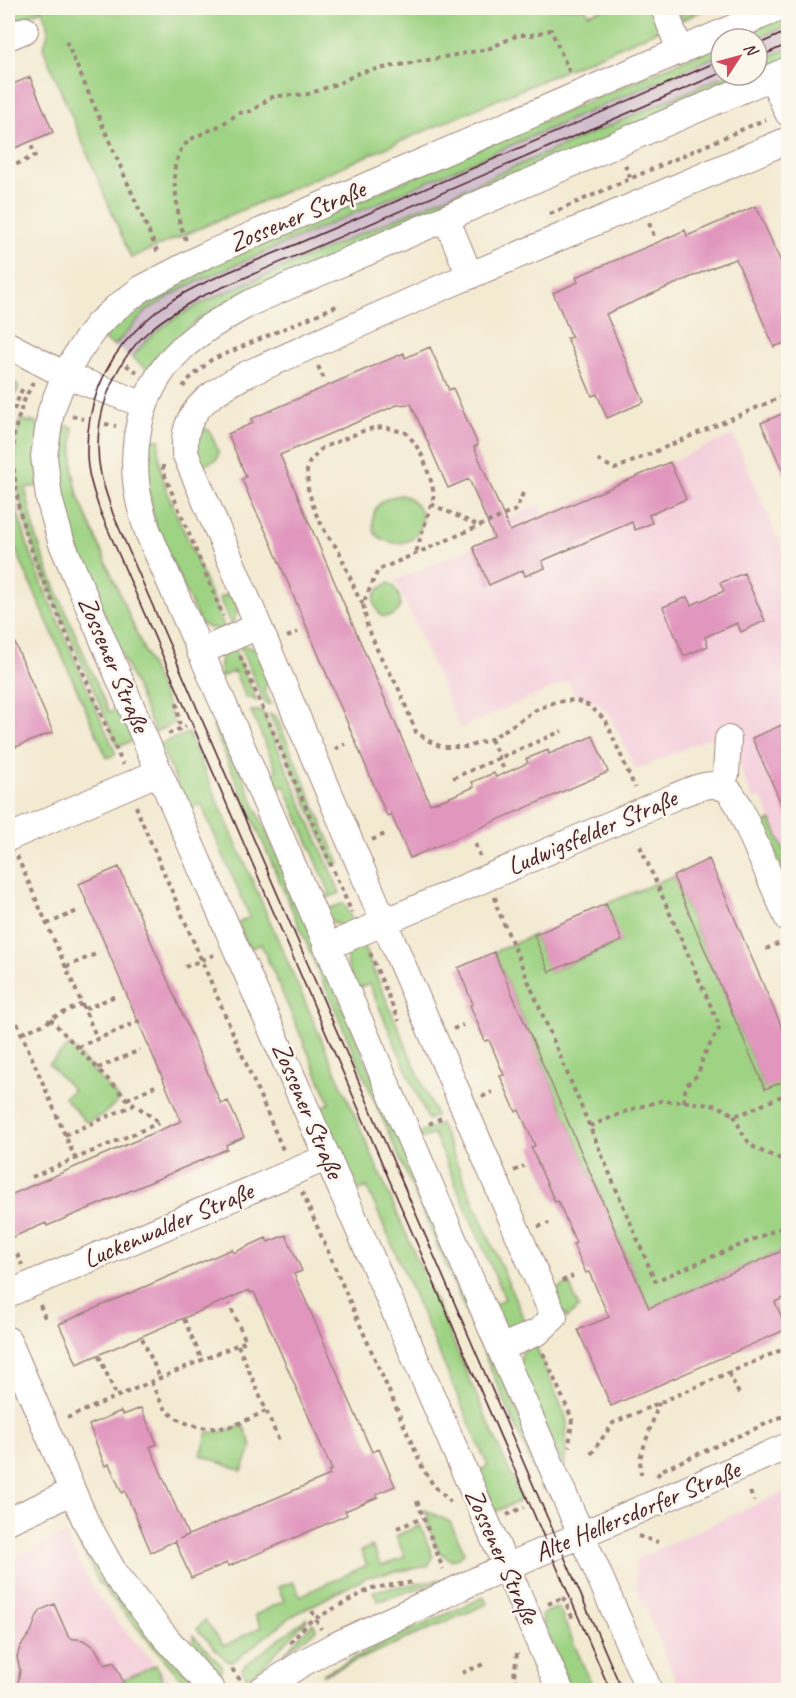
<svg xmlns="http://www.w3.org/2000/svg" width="796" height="1698" viewBox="0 0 796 1698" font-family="Caveat,sans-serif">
<rect width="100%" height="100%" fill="#fbf7ec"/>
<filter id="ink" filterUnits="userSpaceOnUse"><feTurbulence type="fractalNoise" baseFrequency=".0167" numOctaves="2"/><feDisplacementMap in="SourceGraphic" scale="12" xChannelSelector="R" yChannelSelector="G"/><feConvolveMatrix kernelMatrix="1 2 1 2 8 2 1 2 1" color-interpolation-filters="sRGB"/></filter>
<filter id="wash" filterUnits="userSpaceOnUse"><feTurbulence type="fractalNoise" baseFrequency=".008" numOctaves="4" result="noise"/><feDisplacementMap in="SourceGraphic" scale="24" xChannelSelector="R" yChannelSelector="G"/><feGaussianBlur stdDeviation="1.35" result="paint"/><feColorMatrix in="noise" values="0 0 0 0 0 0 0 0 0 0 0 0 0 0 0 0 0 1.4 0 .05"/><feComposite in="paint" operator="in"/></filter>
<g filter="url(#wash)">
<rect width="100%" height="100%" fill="#f3ead2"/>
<!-- built -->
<path fill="#f4cfdc" d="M733 435 788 561V860L762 798 753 800 740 769 737 739 709 738 637 769 633 765 611 717 596 702 583 697 575 695 569 681 460 728 396 580 509 531 504 520 540 505 545 516Z
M788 1490V1690H680L637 1589 635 1560Z
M65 1535 93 1589 120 1625 178 1690H8V1561Z"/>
<!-- industrial -->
<path fill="#d0bdcc" d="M788 25V48L757 62 756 39Z
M721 54V75H726L213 298 183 312 167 323 140 348 132 358 114 346 147 310 187 286Z"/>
<!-- green -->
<path fill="#9fd384" stroke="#747958" stroke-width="1.5" d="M8 8H586L588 14 606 8H655L663 28 131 258 43 48C50 31 51 27 42 10L8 24Z
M678 8H708L682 20Z
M788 14V25L756 39H731Z
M721 44V54L187 286 147 310 114 346 102 338 126 313 176 280Z
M788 48V59L757 73V62Z
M726 75H753L221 306 202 317 186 329 150 371 132 358C153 329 181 313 213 298Z
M8 377 17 385 18 389 8 410Z
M8 420 10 472 15 504 28 546 45 591 116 754 107 758 8 532Z
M20 420 38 423 39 486 25 488 37 540 49 573 109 712 123 707 136 739 118 747C102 709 86 672 69 634 42 570 2 491 20 420Z
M60 425 73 427V470L78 496 175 723 155 732 83 564 70 530 59 484 57 454Z
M201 428 209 430 219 453 216 460 199 467 195 457 197 429Z
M150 438 160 440C155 475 175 510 189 542 201 571 213 600 225 629L209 628 200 623 156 526 147 484Z
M402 495C444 511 413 564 375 534 369 511 377 498 402 495Z
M389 583C405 594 405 620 381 616 370 601 372 591 389 583Z
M233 592C238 607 240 611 231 625L219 598Z
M239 645C258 645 262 662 269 676L264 690 271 704H265Z
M233 646 257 701 246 697 234 671 221 677C218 660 220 656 233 646Z
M251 711H262L340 893 318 902 316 900 330 893 284 785 270 790 264 777 277 771Z
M269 714 276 716 339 863 333 865Z
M220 725 550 1487 543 1490 213 727Z
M188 733 522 1500 494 1512 476 1472 488 1466 367 1187 354 1192 318 1109 330 1103 261 944 249 949 238 923 250 917 201 804 188 809 160 744Z
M771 820 788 860V882L763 824Z
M673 876 765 1088 788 1079V1248L649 1308 494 952 534 935 550 972 621 941 606 904Z
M344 903 354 924C339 928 331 923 322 911Z
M362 943 436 1116 428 1120 369 984 356 989C348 967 339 958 362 943Z
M70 1045 120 1100 101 1116 86 1122 64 1097 73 1090 49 1064Z
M440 1124 526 1324 508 1326 499 1319 492 1305 505 1299 434 1134 421 1139 418 1134Z
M569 1283 579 1308 566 1318 554 1290Z
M534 1342 566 1417 567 1424 564 1469 521 1370C519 1354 521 1352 534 1342Z
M243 1425 252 1446 242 1471 201 1455 208 1432C221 1433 231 1431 243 1425Z
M425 1510 450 1522 463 1549 464 1553 458 1558 451 1560 438 1551 427 1523 430 1521Z
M420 1525 433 1557 428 1566 367 1577 292 1616 234 1661H227L197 1629 205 1620 224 1646 261 1627 255 1615 284 1601 278 1587 293 1582 300 1596 367 1565 361 1551 372 1546 381 1566 405 1557 396 1536Z
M79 1528 197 1687 194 1690H191L110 1596 100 1584 73 1531Z
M441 1579 442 1581 378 1601 373 1591Z
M484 1597 487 1604 323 1675V1674L387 1641Z
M558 1607 594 1690H571L542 1620 541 1615Z
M307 1618V1620L264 1665 247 1678 242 1670 243 1667Z
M313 1623 317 1630 289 1650 273 1667 272 1666Z
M193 1635 222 1666 221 1672 216 1676C204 1663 191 1654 193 1635Z
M156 1665 166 1690H127L122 1680Z"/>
<g id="blocks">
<!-- building -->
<path fill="#e196be" d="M30 77 53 132 8 151V86Z
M756 206 789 280V341L774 347 736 259 721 264 606 314 644 402 607 418 597 394 592 396 567 338 572 337 553 293 578 282 576 277 663 240 685 230 687 236Z
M430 347 449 390 453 388 478 445 474 447 510 531 670 462 686 499 649 515 652 523 635 530 632 522 542 561 545 568 525 576 523 570 489 585 473 547 494 538 469 479 448 488 411 404 397 405 280 455 430 804 445 799 474 787 472 782 494 773 496 777 528 763 526 759 548 750 549 754 593 736 608 772 410 858 391 814 387 816 268 536 252 503 242 479 246 477 228 434 253 423 251 419 359 372 404 353 405 358Z
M789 411V485L761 423Z
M744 573 765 621 741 632 737 623 705 637 708 646 684 656 663 607 687 597 691 605 724 591 720 583Z
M8 627 53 732 16 747 8 728Z
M789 722V821L752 738Z
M709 859 789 1044V1079L765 1089 673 876Z
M119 867 221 1104 228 1101 244 1137 226 1145 227 1149 102 1203 47 1226 46 1223 8 1239V1196L181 1121 79 884Z
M606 904 622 941 549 972 534 935Z
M494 952 649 1308 789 1248V1296L775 1302 787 1329 611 1406 578 1330 609 1317 589 1272 586 1273 573 1244 576 1243 558 1201 555 1202 547 1184 531 1147 535 1146 519 1110 516 1112 500 1076 504 1075 489 1040 485 1041 470 1005 473 1004 458 968Z
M286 1235 302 1271 294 1274 372 1452 379 1449 395 1486 376 1494 378 1497 345 1511 347 1515 229 1566 227 1563 191 1578 175 1541 151 1552 125 1491 122 1493 109 1464 105 1466 89 1425 121 1411 123 1415 141 1408 157 1444 150 1447 188 1535 179 1539 330 1475 328 1471 332 1470 254 1292 251 1293 249 1290 77 1364 59 1324 232 1249 233 1253 266 1238 268 1242Z
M54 1604 69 1638 83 1640 90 1644 95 1648 105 1665 114 1662 127 1690H17L20 1670 17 1657 20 1647 31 1632 37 1616 41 1610Z"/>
</g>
</g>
<g filter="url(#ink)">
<use href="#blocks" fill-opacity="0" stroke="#9e847e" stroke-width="1.5"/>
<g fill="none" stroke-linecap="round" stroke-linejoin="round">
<!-- minor casing -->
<g stroke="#9e847e" stroke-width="28">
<path id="minor" d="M664 8 680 51
M8 37 25 30
M772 77 788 113
M446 218 470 276
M8 345 65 375 145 405
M200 652 258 626
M720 787 726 774 728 739
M8 838 159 772
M327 947 676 796C691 790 716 777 730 792 733 796 735 800 738 804L788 919
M8 1294 328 1157
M8 1340 85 1520 116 1576 167 1639 212 1690
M500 1348 538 1332 554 1317 384 922 185 453C185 445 184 437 187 429 194 402 223 387 245 375L436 290 788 140
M8 1521 72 1492
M261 1690 301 1664 332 1647 483 1577 788 1446
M560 1690 159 772 61 541 49 498 44 456 51 411 65 375 78 352 97 325 117 307 141 289 206 255 779 8
M649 1690 500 1348 227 712 148 532C125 470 131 396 182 348 203 329 227 316 252 302L788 70"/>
</g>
<!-- path -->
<path stroke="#9e847e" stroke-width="4" stroke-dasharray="4.5 4.5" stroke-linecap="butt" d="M66 41 158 253
M625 165 631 180
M8 168 35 156 31 145
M550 214 766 119
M649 223 654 236
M186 240 180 226 174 179 175 165 182 147 193 138 221 125 239 113 251 111 262 104 269 98 277 96 308 94 339 83 361 72 488 49 518 35H532L551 30 570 73
M126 365 137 372
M318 366 324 379
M33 382 23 403 14 433 13 463 18 504 25 531 38 568 123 765
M183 387 188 380 211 360 339 305
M8 416 12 414 23 387
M72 416 83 419
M105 424 116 426
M598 460 615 469 788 394
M163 465V471L223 616
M523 493 516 510 378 570 363 604 367 625 379 654 398 687 416 732 429 741 442 747H467L491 739 536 710 555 702 575 700 590 706 606 721 635 788
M431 504 479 526
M363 604 359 599 339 551 327 535 315 512 308 489 307 470 309 463 322 448 368 429 384 427 406 433 414 442 423 457 432 484 434 495 416 552
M287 637 298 632
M240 656 352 913
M177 703 180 729
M168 734 186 726
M491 739 504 770
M335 749 345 744
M453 778 562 731
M136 806 140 817 284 1152
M372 840 385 834
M475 844 480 856
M640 846 720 1027 703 1057 698 1075C685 1084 685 1086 684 1102
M17 856 97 1038
M495 897 497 907 655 1281 788 1225
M47 924 80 910
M766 949 782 942
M370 953 399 1021
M66 967 98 953
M185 967 216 954
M85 1009 118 995
M50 1019 127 1099 160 1123
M17 1023 75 1158
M453 1029 463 1025
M22 1033 47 1023 50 1019 82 1004
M78 1047 140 1021
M98 1068 140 1050
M482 1097 492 1092
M127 1099 155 1086
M734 1115C750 1153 754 1147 788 1162
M429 1124 443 1117
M590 1126 635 1108 661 1101 689 1102 718 1106 734 1115 742 1114 788 1093
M65 1135 134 1105
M514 1171 524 1166
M32 1177 159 1123
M302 1192 423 1469 434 1486 451 1502
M538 1227 549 1223
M17 1254 22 1265
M562 1281 573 1276
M40 1305 45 1318
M184 1319 202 1360
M142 1338 160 1378
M238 1345 280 1443
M543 1353 572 1419 569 1447
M99 1356 117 1397
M729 1373 740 1396
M151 1382C155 1390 159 1400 164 1407 178 1425 206 1431 228 1427 241 1424 254 1416 266 1411
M67 1418 246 1341 229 1304
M591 1454 613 1423 788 1347
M641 1475 640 1458 659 1403
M657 1476 662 1470 788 1414
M750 1492 754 1501
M417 1501 443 1569
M507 1515 524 1507
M397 1528 423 1518
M638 1536 658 1542
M563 1597 573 1619
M548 1604 564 1597
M312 1611 321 1629
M290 1643 309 1622 372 1588 414 1582
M517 1653 514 1676 521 1690
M232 1669 240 1680
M462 1673 486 1663"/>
<!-- minor -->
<use href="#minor" stroke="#fff" stroke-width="26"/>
<!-- tram -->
<path stroke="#4a1f2b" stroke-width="1.5" d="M757 45 788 31
M757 58 788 44
M610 1690 100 511C94 493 87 473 87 454 86 409 103 363 135 331 172 293 208 281 255 261 283 250 311 238 339 226 466 171 594 116 721 60
M622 1690 113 514C109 501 104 488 101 475 90 424 111 364 150 330 166 316 183 307 200 297L721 73"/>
</g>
</g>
<g text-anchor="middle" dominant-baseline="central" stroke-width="5" stroke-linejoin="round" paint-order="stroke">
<!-- street labels -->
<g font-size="26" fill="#4a1f2b" stroke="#fbf7ec">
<text transform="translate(297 216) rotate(-23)">Zossener Straße</text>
<text transform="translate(114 664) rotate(67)">Zossener Straße</text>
<text transform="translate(592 832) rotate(-23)">Ludwigsfelder Straße</text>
<text transform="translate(308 1110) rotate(67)">Zossener Straße</text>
<text transform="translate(168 1225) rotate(-23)">Luckenwalder Straße</text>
<text transform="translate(637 1511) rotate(-23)">Alte Hellersdorfer Straße</text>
<text transform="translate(502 1556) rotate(66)">Zossener Straße</text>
</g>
</g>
<!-- margin -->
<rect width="796" height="1698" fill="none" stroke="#fbf7ec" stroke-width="30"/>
<!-- north arrow -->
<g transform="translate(739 57) rotate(54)"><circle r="28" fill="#fbf7ec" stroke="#b4a19f" stroke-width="1.5"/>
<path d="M0-4.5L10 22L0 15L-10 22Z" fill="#d1495b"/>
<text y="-9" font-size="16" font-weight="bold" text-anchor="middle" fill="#4a1f2b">N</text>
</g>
</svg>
